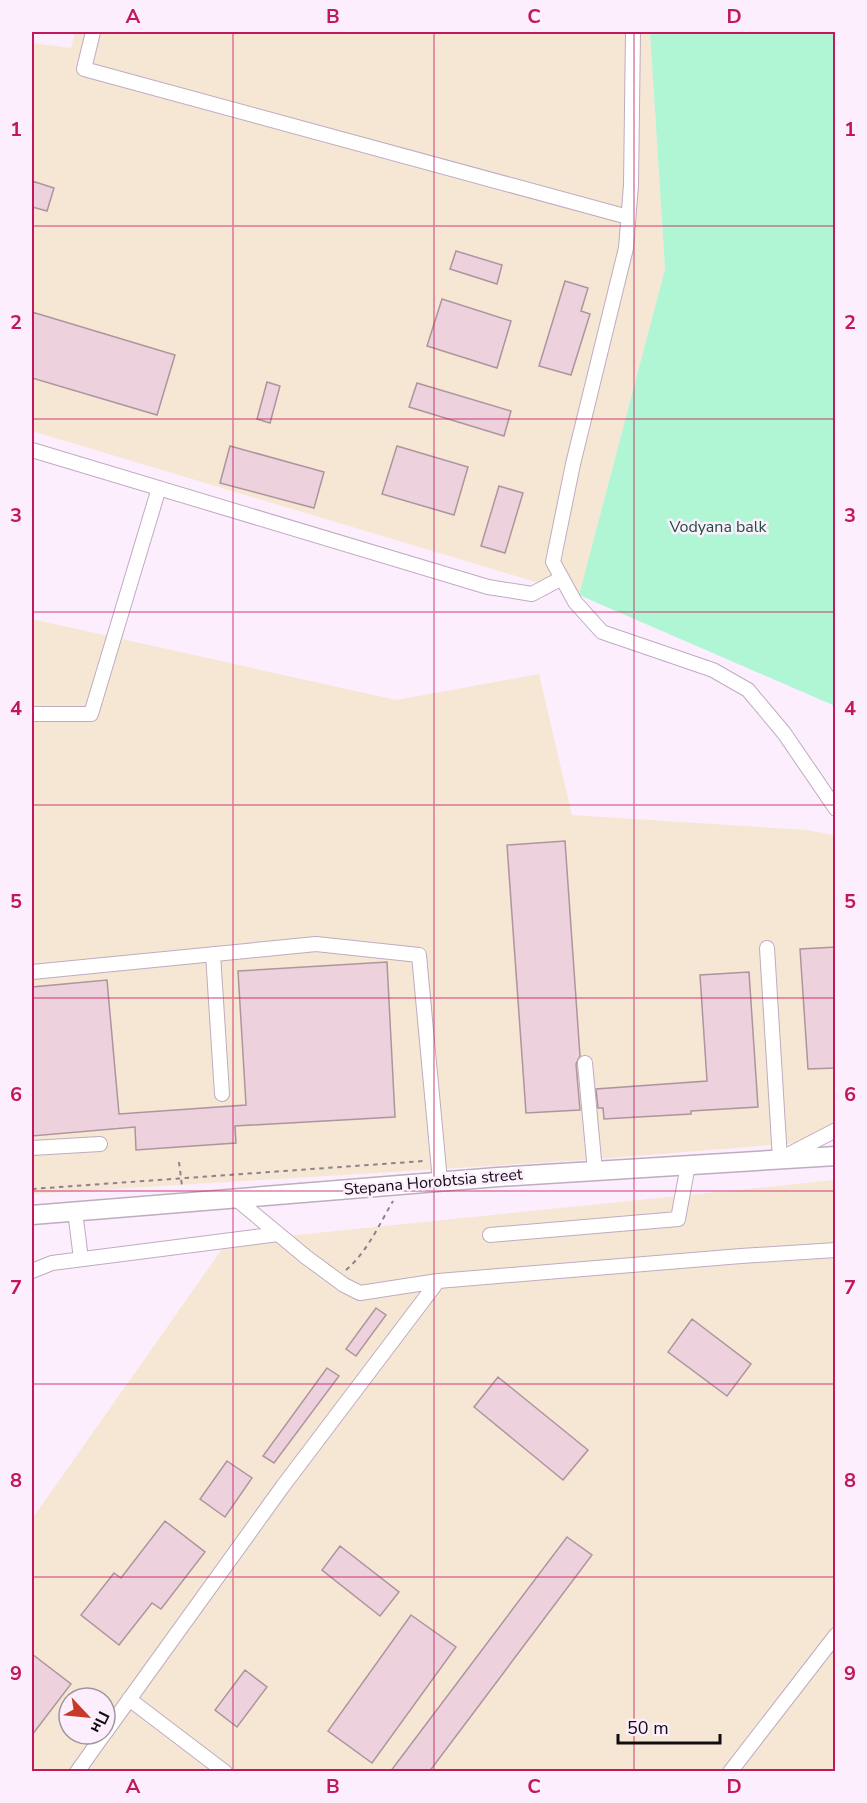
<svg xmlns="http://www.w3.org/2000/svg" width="867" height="1803" viewBox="0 0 867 1803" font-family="'Nunito Sans',sans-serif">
<rect width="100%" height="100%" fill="#fdeefe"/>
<!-- industrial -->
<path fill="#f6e7d4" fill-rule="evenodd" d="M75 32H650L665 269 579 595 32 431V43L71 48Z
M32 619 396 700 539 674 572 815 807 830 835 835V1140L586 1160 32 1194Z
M835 1180V1771L32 1772V1519L227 1242ZM69 1698H105V1734H69Z"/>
<!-- green -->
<path fill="#b0f5d4" d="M650 32H835V706L579 595 665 269Z"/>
<!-- building -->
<path fill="#edd1dc" stroke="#ae949f" stroke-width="1.5" d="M32 181 54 188 47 211 32 207Z
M456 251 502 265 497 284 450 269Z
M565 281 588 288 581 311 590 314 571 375 539 366Z
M442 299 511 321 497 368 427 346Z
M32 312 175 355 157 415 32 378Z
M267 382 280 386 270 423 257 419Z
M417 383 511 411 504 436 409 407Z
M230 446 324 472 314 508 220 483Z
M397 446 468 467 454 515 382 494Z
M499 486 523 493 505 553 481 546Z
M565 841 580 1056 576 1064 580 1110 526 1113 507 845Z
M836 947V1068L808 1069 800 949Z
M387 962 395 1117 235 1126 236 1143 136 1150 135 1127 32 1136V987L107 980 119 1114 246 1105 238 971Z
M749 972 758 1107 691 1111V1114L604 1119 603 1108H598L596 1089 707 1081 700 975Z
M376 1308 386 1315 356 1356 346 1349Z
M692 1319 751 1364 727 1396 668 1352Z
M327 1368 339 1376 274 1463 263 1456Z
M498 1377 588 1450 563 1480 474 1407Z
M227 1461 252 1478 225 1517 200 1499Z
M165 1521 205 1552 161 1609 152 1603 119 1645 81 1615 114 1573 121 1578Z
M567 1537 592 1555 429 1772H390Z
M340 1546 399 1592 380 1616 322 1570Z
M411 1615 456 1647 372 1763 328 1731Z
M32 1654 71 1684 32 1735Z
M245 1670 267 1687 237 1727 215 1710Z"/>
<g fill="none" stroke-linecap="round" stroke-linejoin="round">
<!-- minor casing -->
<g stroke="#beacbf" stroke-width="16">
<path id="minor" d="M93 32 84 69 628 217
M633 32 631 185 626 248 573 464 553 562 575 602 602 632 713 670 748 690 784 733 836 809
M32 450 488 587 532 594 562 578
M32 714H91L159 488
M767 948 780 1159 836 1130
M213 954 222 1094
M32 972 316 944 419 955 440 1181
M585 1063 595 1171
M32 1148 100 1144
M235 1198 306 1257 344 1285 360 1293 438 1281
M75 1211 81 1259
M490 1235 678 1219 688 1165
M32 1271 52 1263 278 1234
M129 1699 225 1772
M105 1733 283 1486 438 1281 741 1256 836 1250
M77 1772 104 1734
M730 1772 836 1635"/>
</g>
<!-- major casing -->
<g stroke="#beacbf" stroke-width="21">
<path id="major" d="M32 1215 498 1177 836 1156"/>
</g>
<!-- path -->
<path stroke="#8d828d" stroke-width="2" stroke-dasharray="4.5 4.5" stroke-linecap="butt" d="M179 1162 182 1186
M32 1189 424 1161
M346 1270C367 1252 379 1225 393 1201"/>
<!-- minor -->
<use href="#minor" stroke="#fff" stroke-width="14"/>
<!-- major -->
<use href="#major" stroke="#fff" stroke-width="18"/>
</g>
<!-- grid -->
<path fill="none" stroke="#c2185b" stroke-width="1.5" stroke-opacity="0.55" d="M233 32V1772M434 32V1772M634 32V1772M32 226H836M32 419H836M32 612H836M32 805H836M32 998H836M32 1191H836M32 1384H836M32 1577H836"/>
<g text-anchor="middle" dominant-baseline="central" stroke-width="5" stroke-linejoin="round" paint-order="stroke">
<!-- park labels -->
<g font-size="16" fill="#19513b" stroke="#fdeefe">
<text x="718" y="527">Vodyana balk</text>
</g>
<!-- street labels -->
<g font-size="16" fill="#120c12" stroke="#fdeefe">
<text transform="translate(433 1182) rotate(-5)">Stepana Horobtsia street</text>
</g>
</g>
<!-- border -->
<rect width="867" height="1803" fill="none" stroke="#fdeefe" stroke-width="66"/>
<!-- north arrow -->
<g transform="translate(87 1716) rotate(116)"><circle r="28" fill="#fdeefe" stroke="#9f94a0" stroke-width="1.5"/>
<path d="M0-4.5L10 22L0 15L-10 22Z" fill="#c63a26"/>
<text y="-9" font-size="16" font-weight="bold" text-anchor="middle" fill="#120c12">Пн</text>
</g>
<!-- scale -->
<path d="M618 1734v9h102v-9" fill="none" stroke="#120c12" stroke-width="3"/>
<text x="627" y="1734" font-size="18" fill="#120c12" stroke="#fdeefe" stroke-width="4.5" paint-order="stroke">50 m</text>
<rect x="33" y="33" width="801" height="1737" fill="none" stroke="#c2185b" stroke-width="2"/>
<g font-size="20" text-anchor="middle" font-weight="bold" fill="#c2185b">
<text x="133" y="23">A</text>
<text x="333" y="23">B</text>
<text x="534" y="23">C</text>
<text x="734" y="23">D</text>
<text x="16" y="136">1</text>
<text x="850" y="136">1</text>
<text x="16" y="329">2</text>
<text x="850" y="329">2</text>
<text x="16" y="522">3</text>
<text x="850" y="522">3</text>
<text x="16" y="715">4</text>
<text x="850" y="715">4</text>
<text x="16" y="908">5</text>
<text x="850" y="908">5</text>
<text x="16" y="1101">6</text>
<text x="850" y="1101">6</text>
<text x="16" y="1294">7</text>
<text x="850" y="1294">7</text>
<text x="16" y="1487">8</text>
<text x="850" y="1487">8</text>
<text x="16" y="1680">9</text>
<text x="850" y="1680">9</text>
<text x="133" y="1793">A</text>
<text x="333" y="1793">B</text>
<text x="534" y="1793">C</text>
<text x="734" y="1793">D</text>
</g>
</svg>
